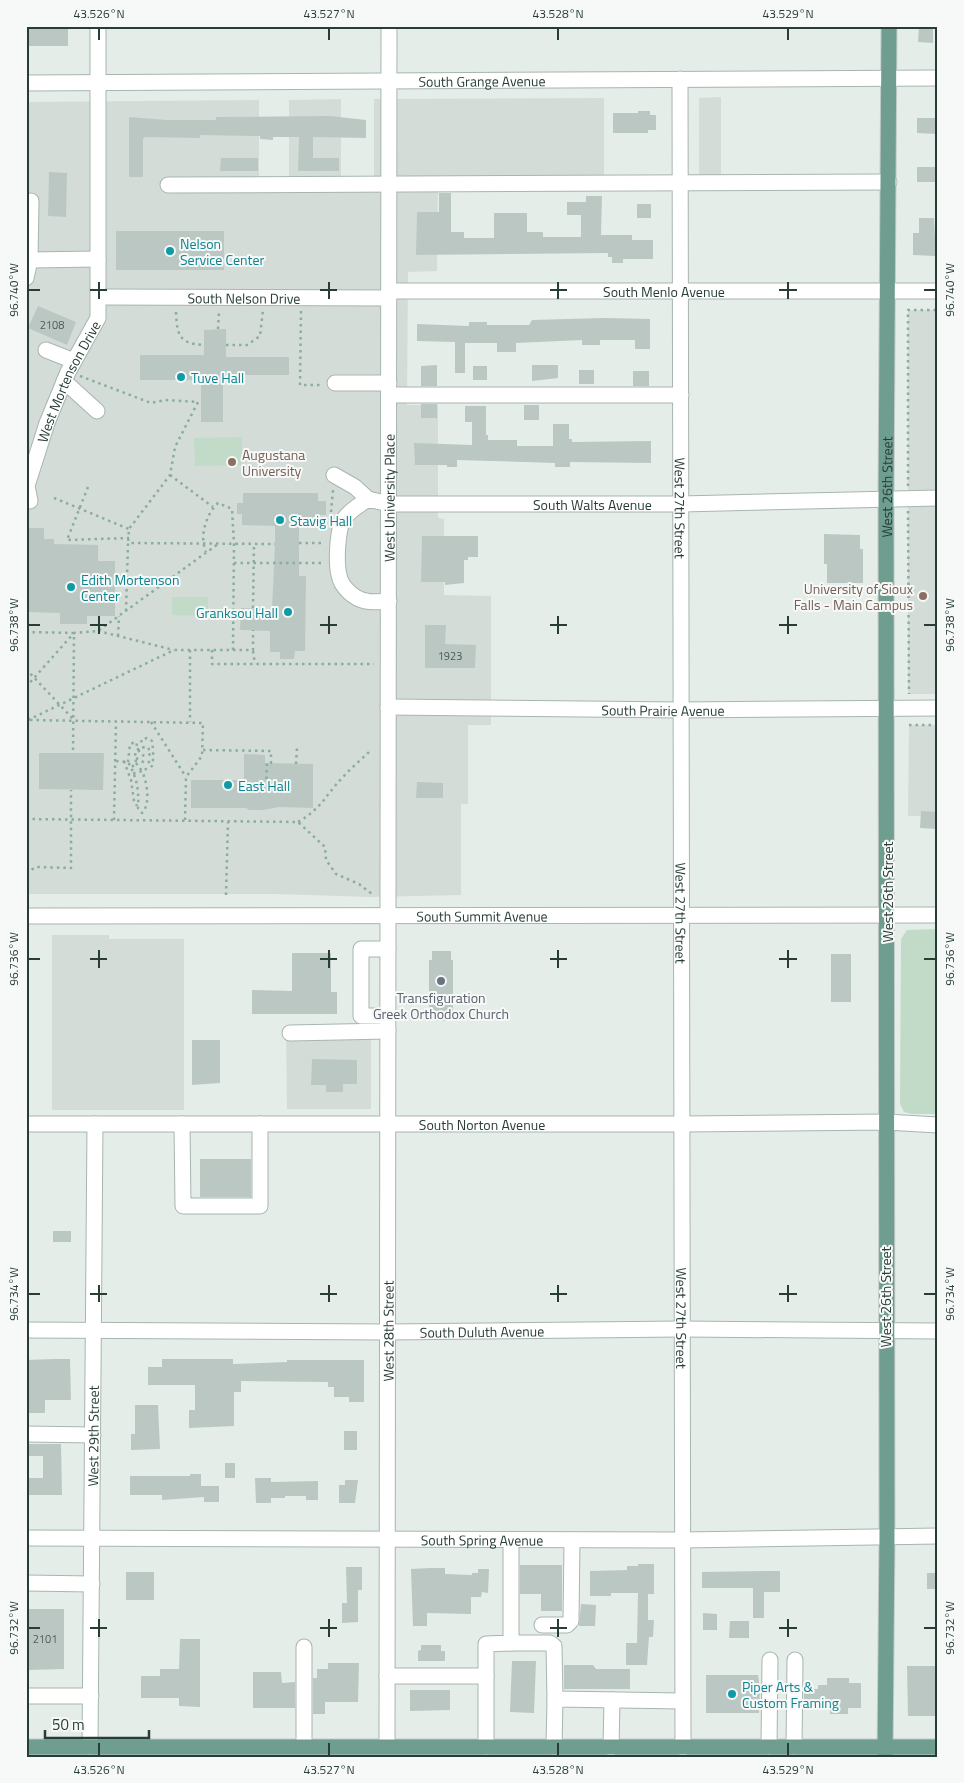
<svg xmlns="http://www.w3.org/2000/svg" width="964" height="1783" viewBox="0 0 964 1783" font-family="'Titillium Web',sans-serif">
<rect width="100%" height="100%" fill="#e5ede9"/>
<!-- built -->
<path fill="#d4dcd8" d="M721 97V183H699V98Z
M604 98V178L438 177 437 271 408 272 407 405H438V518L444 519V595L491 596V725H468V804H461V895L372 897 275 894H26V102L259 100V181H289V100L341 99V179H374V99Z
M908 310H938V694H908Z
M909 725H938V816H908Z
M52 935H109V939H184V1110H52Z
M371 1025V1109H287L286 1026Z"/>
<!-- green -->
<path fill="#c1dbc8" d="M242 437V465L195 466 194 438Z
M172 597H208V616L172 615Z
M938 929V1114H912L904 1112 900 1104 901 939 907 930Z"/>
<!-- building -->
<path fill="#bbc7c2" d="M51 26H68V46H26V28Z
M919 26H933V43L918 42Z
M638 111H650V115H656V130H648V133H613V113H638Z
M330 116 366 120V138L313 137V158H339V171H298L299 137H273V140L260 139V136L200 135V138L145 137 143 139V177H129V117L167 120H216V117Z
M917 118H938V134L917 133Z
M221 158H258V171H220Z
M917 167H938V182H917Z
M49 172 67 173 66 217 48 216Z
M439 193H451V232H464V238H494V213H527V232H543V237H581V215H567V202H586V196H602L601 235H632V240H653V259H623V263H612V257H608V253L416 255 417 212H439Z
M637 204H651V218H637Z
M919 218H934L936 256 913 255V233H919Z
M116 231H224V270H116Z
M38 306 76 322 67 345 28 328Z
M605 318 650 319V349H635V340H600V345H582V340L516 343V352H497V343H465V373H455V342L417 341V324L469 326V322H487V325H529L532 320Z
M226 329V357H289V375H223V422H201V380H140V355H204V330Z
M437 365V386H421V366Z
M532 365H558V378L532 381Z
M473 366H487V380H473Z
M579 370H594V384H579Z
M633 371H649V386H633Z
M421 404H437V418H421Z
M524 405H539V420H524Z
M465 406H486V435H488V440H517V446H553V424H569V439H572V442L651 441V463L570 462V467H555V463L457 460V467H447V465H415L414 443 472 445V422H465Z
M243 493H318V501H326V515H318V526H299V576H306L305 651H295L294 659H280V652H270V631L240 630 241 608 272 609 275 544V526L242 525V514H237V503H243Z
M26 528H44V539H54V544L98 545V561H115V616H87V624H60V613L26 612Z
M824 534 860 535V549H863V583H827V564H824Z
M422 536H478V557H468V560H464V583L445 585V582H421Z
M425 625H446L445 644 476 645 475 668H425Z
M39 753H104L103 790 39 789Z
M244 754 265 755V763L313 764V808L279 807 263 810H249L246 808H191V780H244Z
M417 782 443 783V798H416Z
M921 811 938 812V829L920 828Z
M432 951H451V960H453V1012H447V1021H435V1012H429V960H432Z
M292 953H331V992H337V1014H252V990L292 991Z
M831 954H851V1002H831Z
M192 1040H220V1083L192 1085Z
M312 1059 357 1060V1084H343V1092H326V1085H311Z
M200 1159H251V1197H200Z
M53 1231H71V1242H53Z
M55 1359H70L71 1400H45V1413H26V1360Z
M162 1359H233V1364L287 1362V1360H364V1402H349V1397H334V1387H328V1382L241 1381V1392H234V1426L189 1428V1410H195V1385H148V1367H162Z
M135 1405H158L160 1449 131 1450V1434H135Z
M344 1431H357V1450H344Z
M26 1444H61L62 1495H26V1478H43V1456H26Z
M225 1463H235V1478H225Z
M190 1474H201V1486H219V1502H204V1497L162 1500V1495H130V1476H190Z
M255 1478H271V1482L318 1481V1500H306V1496H285V1498H271V1503H256Z
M345 1480H358L355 1503H339V1485H345Z
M638 1564H654V1594H648V1620H654L653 1637H649L647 1665H626V1643H637L638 1593H611V1596H590V1571L627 1570V1566H638Z
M520 1565H562V1611H541V1594H520Z
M346 1567H362V1590H358V1622L342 1623V1603H347Z
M430 1568H445V1574L472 1575V1573H478V1569H489L488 1593 482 1592 481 1597H471V1614L427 1613V1626H413L411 1569Z
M766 1571H780V1592H764V1618H753V1588H702V1572Z
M126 1572H154V1600H126Z
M927 1573H938V1589H927Z
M581 1604 596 1605 595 1626H579Z
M26 1609H64V1669L27 1670Z
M703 1613 717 1614V1630H703Z
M730 1621H749V1638H729Z
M180 1639H200V1707L179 1706V1698H141V1676H160V1669H179Z
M421 1645H441V1651H445V1661H418V1651L421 1650Z
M512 1661H536L534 1713 510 1712Z
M328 1663H359L358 1702H325V1714H313V1678H317V1669H328Z
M564 1665H593L596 1669H630V1689H564Z
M907 1666H936L937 1716H908Z
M253 1672H281L282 1683 295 1682V1708H253Z
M706 1675H758L760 1689 759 1713H706Z
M827 1678H849V1683H861V1708H848V1714H830V1708L804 1706V1689H818V1685H827Z
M410 1690H450V1710L410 1711Z"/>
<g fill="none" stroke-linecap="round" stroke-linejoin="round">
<!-- minor casing -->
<g stroke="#a8b5b0" stroke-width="17">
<g id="minor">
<path id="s1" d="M680 79 683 1748"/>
<path id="s2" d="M26 83 938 78"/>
<path d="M168 185 889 182"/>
<path d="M30 260 98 259"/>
<path d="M26 278 30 260 31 201"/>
<path id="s3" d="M389 291H938"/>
<path id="s4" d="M99 297 389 298"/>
<path d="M46 350 74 361"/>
<path d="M64 381 97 411"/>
<path d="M335 383H389"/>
<path d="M389 395H681"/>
<path d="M334 475 355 487 368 499"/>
<path id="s5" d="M30 501 27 486 47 423 68 372 98 318V26"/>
<path id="s6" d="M389 601C382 601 373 603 366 601 354 599 341 587 339 575 336 563 337 529 344 519 350 510 360 505 368 499L389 504H681L938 498"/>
<path id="s7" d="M388 707 681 710 938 708"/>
<path id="s8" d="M26 916 938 915"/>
<path d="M388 949H361V1016H388"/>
<path d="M290 1033 388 1031"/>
<path id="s9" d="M26 1124H682L886 1122 938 1125"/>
<path d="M182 1124 183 1206H260V1124"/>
<path id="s10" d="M26 1330 388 1332 682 1329 938 1331"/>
<path d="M26 1434 93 1435"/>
<path id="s11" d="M26 1538 682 1540 938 1536"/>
<path d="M26 1583 92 1584"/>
<path d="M542 1625H567L571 1621 572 1540"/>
<path d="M511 1643H550L554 1646 555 1699"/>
<path d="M304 1647V1746"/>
<path d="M387 1676H486V1747"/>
<path d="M486 1676V1644L511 1643V1540"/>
<path d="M26 1696H91"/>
<path id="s12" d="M387 1746 389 26"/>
<path id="s13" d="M90 1747 95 1124"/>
<path d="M554 1747 555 1699 682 1701"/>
<path d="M769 1747 770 1660"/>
<path d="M794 1747 795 1660"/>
<path d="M611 1748 612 1700"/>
</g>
</g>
<!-- major casing -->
<g stroke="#c3c9c7" stroke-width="17">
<g id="major">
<path d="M26 1747H938"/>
<path id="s14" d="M885 1757 887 1536 886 498 889 26"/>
</g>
</g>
<!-- path -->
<path stroke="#8aaca1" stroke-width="2.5" stroke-dasharray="2.5 4" stroke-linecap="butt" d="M301 311 300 385H321
M176 312C177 335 179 344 204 345
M218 329 219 312
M226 345H247L260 336 263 310
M80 376 151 403 165 400 198 402 175 447 170 475 129 529 128 543
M170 475 213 507
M908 486V310H938
M88 487 67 540 129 538
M54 498 129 529
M908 511 909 694
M331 512 333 490
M299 543H325
M234 563H325
M253 608 254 544
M126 611 128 543 275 544
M98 631 174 650
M26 632 74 633 73 753
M118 636 119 616
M190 650V722
M212 650V664H374
M233 650H253V630
M253 651 255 664
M26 669 74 720
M26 687 74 633 98 631 218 544
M28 720 174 650H233L234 544 232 509 218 503C206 514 199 537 206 552
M30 720 203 723 202 756 186 777 185 821
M151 722 186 777
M909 725H938
M203 750 271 751V763H267L266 790H264
M136 758 145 763 153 761
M116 761 128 762C137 778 139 789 138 808L142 813C151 804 147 782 142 771L128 775
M124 761 131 780 134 801 137 806
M128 762 130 744 136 742C138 749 139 756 147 756L152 753
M136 763 142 771 152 766C154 759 153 747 152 741L147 738 141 740 144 749H150
M296 764 297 748
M132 767 136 763 135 752 142 746
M26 819 298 822 325 847 326 860 336 874 359 884 372 894
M114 820 116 722
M298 822C322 808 325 796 342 778 351 768 362 759 371 750
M26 873 36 867 71 868V790
M226 895 228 822"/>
<!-- minor -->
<use href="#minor" stroke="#fff" stroke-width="15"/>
<!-- major -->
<use href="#major" stroke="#6f9d90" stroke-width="15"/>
</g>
<!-- ticks -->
<path fill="none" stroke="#273d36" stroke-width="2" d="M99 28V40M329 28V40M558 28V40M788 28V40M99 282V299M329 282V299M558 282V299M788 282V299M28 290H40M90 290H107M320 290H337M550 290H567M779 290H797M924 290H936M99 616V634M329 616V634M558 616V634M788 616V634M28 625H40M90 625H107M320 625H337M550 625H567M779 625H797M924 625H936M99 950V968M329 950V968M558 950V968M788 950V968M28 959H40M90 959H107M320 959H337M550 959H567M779 959H797M924 959H936M99 1285V1302M329 1285V1302M558 1285V1302M788 1285V1302M28 1294H40M90 1294H107M320 1294H337M550 1294H567M779 1294H797M924 1294H936M99 1619V1637M329 1619V1637M558 1619V1637M788 1619V1637M28 1628H40M90 1628H107M320 1628H337M550 1628H567M779 1628H797M924 1628H936M99 1743V1756M329 1743V1756M558 1743V1756M788 1743V1756"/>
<!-- markers -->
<g fill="#0f9aa8" stroke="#f6f9f7" stroke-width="2">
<circle cx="170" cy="251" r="5"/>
<circle cx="181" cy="377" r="5"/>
<circle cx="280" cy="520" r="5"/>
<circle cx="71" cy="587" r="5"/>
<circle cx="288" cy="612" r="5"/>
<circle cx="228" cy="785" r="5"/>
<circle cx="732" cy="1694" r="5"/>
</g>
<g fill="#8d6e63" stroke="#f6f9f7" stroke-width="2">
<circle cx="232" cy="462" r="5"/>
<circle cx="923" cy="596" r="5"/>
</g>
<circle fill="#6b7280" stroke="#f6f9f7" stroke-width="2" cx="441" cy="981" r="5"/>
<g text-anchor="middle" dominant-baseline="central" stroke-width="4" stroke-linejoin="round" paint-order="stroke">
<!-- number labels -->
<g font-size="11" fill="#4c6059">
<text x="52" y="325">2108</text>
<text x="450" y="656">1923</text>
<text x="45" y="1639">2101</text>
</g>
<!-- street labels -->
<g font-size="14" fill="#273d36" stroke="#f6f9f7">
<text stroke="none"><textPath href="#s2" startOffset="456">South Grange Avenue</textPath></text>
<text stroke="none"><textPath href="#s3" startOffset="275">South Menlo Avenue</textPath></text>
<text stroke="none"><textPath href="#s4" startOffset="145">South Nelson Drive</textPath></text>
<text stroke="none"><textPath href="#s5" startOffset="128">West Mortenson Drive</textPath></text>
<text stroke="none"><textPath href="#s14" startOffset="1270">West 26th Street</textPath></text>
<text stroke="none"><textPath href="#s12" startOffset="1248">West University Place</textPath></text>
<text stroke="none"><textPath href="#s6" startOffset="376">South Walts Avenue</textPath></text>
<text stroke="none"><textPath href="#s1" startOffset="429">West 27th Street</textPath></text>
<text stroke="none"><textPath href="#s7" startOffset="275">South Prairie Avenue</textPath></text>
<text transform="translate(887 892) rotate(-90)">West 26th Street</text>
<text stroke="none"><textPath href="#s1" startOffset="834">West 27th Street</textPath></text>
<text stroke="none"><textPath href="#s8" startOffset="456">South Summit Avenue</textPath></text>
<text stroke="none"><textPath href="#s9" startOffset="456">South Norton Avenue</textPath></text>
<text transform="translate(885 1297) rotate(-90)">West 26th Street</text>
<text stroke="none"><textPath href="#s1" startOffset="1239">West 27th Street</textPath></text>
<text stroke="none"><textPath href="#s12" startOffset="415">West 28th Street</textPath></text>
<text stroke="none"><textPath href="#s10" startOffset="456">South Duluth Avenue</textPath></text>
<text stroke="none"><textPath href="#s13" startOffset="311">West 29th Street</textPath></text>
<text stroke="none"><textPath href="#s11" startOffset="456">South Spring Avenue</textPath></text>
</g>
<!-- culture labels -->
<g font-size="14" fill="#0d838f" stroke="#f6f9f7" text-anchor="start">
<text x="180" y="243">Nelson<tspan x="180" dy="16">Service Center</tspan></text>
<text x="191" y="377">Tuve Hall</text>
<text x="290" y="520">Stavig Hall</text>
<text x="81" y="579">Edith Mortenson<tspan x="81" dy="16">Center</tspan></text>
<text x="278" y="612" text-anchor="end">Granksou Hall</text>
<text x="238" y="785">East Hall</text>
<text x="742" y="1686">Piper Arts &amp;<tspan x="742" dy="16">Custom Framing</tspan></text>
</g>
<!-- education labels -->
<g font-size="14" fill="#785e54" stroke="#f6f9f7" text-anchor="start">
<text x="242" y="454">Augustana<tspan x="242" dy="16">University</tspan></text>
<text x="913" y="588" text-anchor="end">University of Sioux<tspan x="913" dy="16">Falls - Main Campus</tspan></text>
</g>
<!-- worship labels -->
<g font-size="14" fill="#5b616d" stroke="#f6f9f7">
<text x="441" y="997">Transfiguration<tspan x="441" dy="16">Greek Orthodox Church</tspan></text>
</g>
</g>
<!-- border -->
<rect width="964" height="1783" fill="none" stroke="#f6f9f7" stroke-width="55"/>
<!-- scale -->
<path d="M45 1730v8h104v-8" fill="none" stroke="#273d36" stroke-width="2.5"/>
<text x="52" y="1730" font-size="15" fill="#273d36" stroke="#f6f9f7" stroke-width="4" paint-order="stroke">50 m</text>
<rect x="28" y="28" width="908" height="1728" fill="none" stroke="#273d36" stroke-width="2"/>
<g font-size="12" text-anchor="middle" fill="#273d36">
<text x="99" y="18">43.526°N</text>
<text x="329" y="18">43.527°N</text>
<text x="558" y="18">43.528°N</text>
<text x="788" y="18">43.529°N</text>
<text transform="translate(950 290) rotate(-90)" y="4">96.740°W</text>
<text transform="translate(14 290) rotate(-90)" y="4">96.740°W</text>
<text transform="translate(14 625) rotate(-90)" y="4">96.738°W</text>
<text transform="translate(950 625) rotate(-90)" y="4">96.738°W</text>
<text transform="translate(14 959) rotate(-90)" y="4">96.736°W</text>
<text transform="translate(950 959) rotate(-90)" y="4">96.736°W</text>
<text transform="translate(950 1294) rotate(-90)" y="4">96.734°W</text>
<text transform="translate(14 1294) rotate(-90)" y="4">96.734°W</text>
<text transform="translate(14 1628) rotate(-90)" y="4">96.732°W</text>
<text transform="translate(950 1628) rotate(-90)" y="4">96.732°W</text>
<text x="99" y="1774">43.526°N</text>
<text x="329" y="1774">43.527°N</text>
<text x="558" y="1774">43.528°N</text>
<text x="788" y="1774">43.529°N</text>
</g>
</svg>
